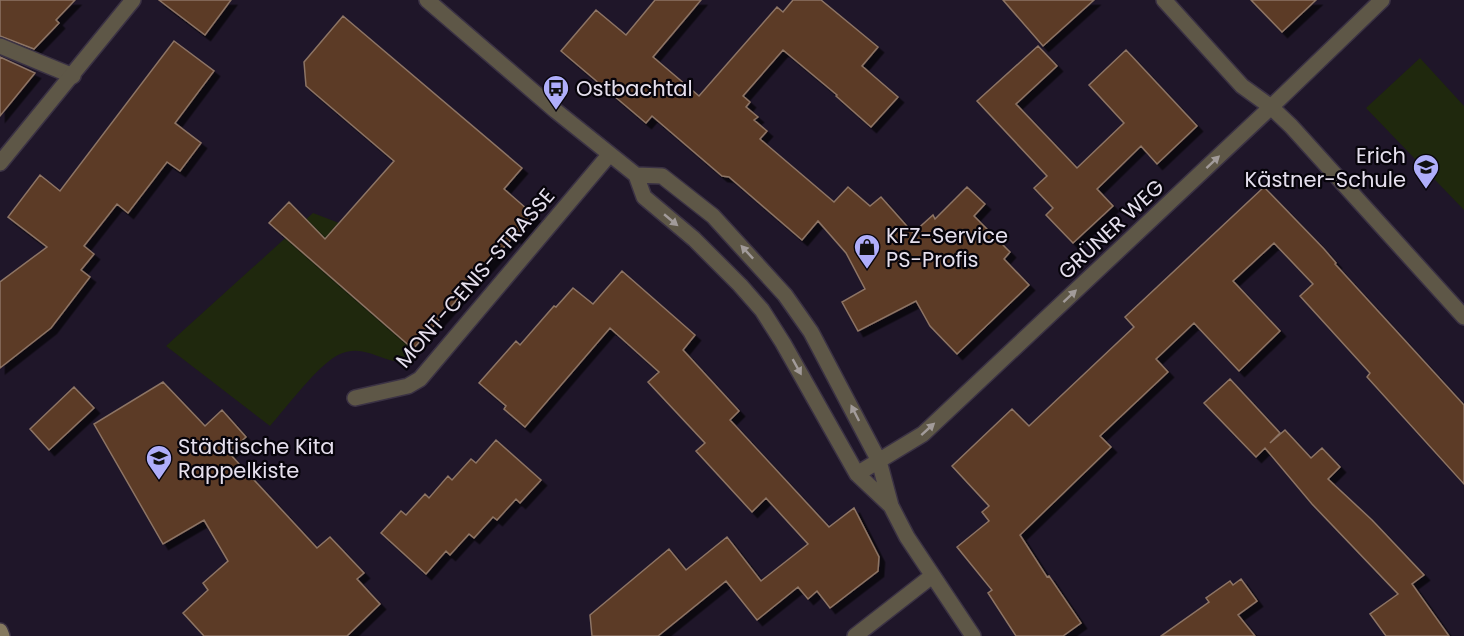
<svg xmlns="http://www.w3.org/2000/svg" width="1464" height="636" viewBox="0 0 1464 636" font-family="Poppins,sans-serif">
<defs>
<filter id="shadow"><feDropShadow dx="5.5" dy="5.5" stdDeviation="0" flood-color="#0009"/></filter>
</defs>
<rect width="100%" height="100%" fill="#1f1629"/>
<!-- green -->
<path fill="#1f280d" d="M1420 58 1464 106V210L1366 108Z
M313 213 339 223 309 258 416 352C392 378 371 338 338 355 318 365 286 408 270 426L166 346Z"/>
<!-- building -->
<path fill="#5c3b25" stroke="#8d7465" stroke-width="1.5" filter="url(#shadow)" d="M0 0H75L56 20 59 23 34 49 0 36Z
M159 0H231L205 35Z
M655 0H701L653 57 699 96 777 7 783 12 793 0H821L878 47 862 66 898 97 871 127 836 96 837 95 783 50 743 96 750 102 746 107 758 117 754 120 767 131 760 139 834 202 848 187 870 206 881 197 913 233 933 215 935 219 967 187 985 204 974 216 1010 252 1004 259 1029 285 957 354 930 326 916 301 858 331 842 302 865 289 846 253 818 221 802 240 729 177 722 176 652 116 646 123 561 51 596 10 626 35Z
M1003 0H1094L1043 46Z
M1251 0H1316L1282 32Z
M343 16 522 168 504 189 535 216 516 238 514 236 413 349 269 223 289 202 325 239 394 161 306 86 304 62Z
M174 41 214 71 175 123 201 143 180 171 167 162 128 213 117 204 84 246 94 254 81 270 90 277 51 328 0 368V282L47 247 8 217 40 175 60 191Z
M1038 46 1057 66 1016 104 1077 168 1124 123 1089 85 1126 50 1197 126 1157 164 1141 146 1097 189 1113 206 1073 243 1046 215 1053 208 1034 188 1047 176 977 101Z
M0 57 35 73 0 116Z
M1264 187 1324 249 1336 263 1335 264 1464 405V484L1367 377 1370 373 1300 296 1313 284 1274 243 1233 281 1280 331 1239 371 1194 323 1156 359 1168 372 1100 436 1111 447 1020 535 1047 577 1049 576 1081 623 1063 636H1016L988 593 992 590 957 547 989 521 982 512 989 506 952 466 1012 409 1029 426 1134 327 1125 317Z
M622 271 695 335 683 350 739 411 730 420 829 527 854 508 879 557 878 571 830 608 817 591 808 599 798 587 757 620 726 581 658 636H592L590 615 669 549 686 570 727 537 761 581 808 544 766 498 752 512 696 451 705 443 648 382 659 372 610 328 525 427 504 409 506 406 479 383 516 341 520 345 554 306 556 307 573 288 593 304Z
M1230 379 1280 433 1270 443 1285 430 1311 458 1322 448 1340 467 1328 479 1372 520 1424 575 1412 584 1449 636H1386L1370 614 1398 594 1312 504 1265 448 1256 457 1204 403Z
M163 382 205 426 222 410 246 437 229 453 317 548 330 537 364 573 357 579 380 604 347 636H204L183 613 208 590 203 583 228 561 204 520 163 544 94 424Z
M74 387 94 408 49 450 30 429Z
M496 440 541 480 520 503 516 499 497 520 493 517 474 538 469 534 450 555 446 551 426 574 381 533 401 511 406 515 425 494 429 498 448 476 452 480 471 459 476 463Z
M1241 579 1257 601 1238 615 1255 636H1161L1209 602 1206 598 1230 581 1233 585Z"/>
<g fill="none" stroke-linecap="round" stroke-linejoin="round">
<!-- service casing -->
<g stroke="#3b3244" stroke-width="18">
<path id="service" d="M0 46 73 76"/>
</g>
<!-- minor casing -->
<g stroke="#3b3244" stroke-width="18">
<path id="minor" d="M427 0 556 111 636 175 644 197 694 239 740 285 762 310 783 343 857 474 891 506
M1164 0 1242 86 1271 107 1291 126 1464 317
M0 163 133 0
M636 175 662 176 713 216 785 295 811 332 879 461 891 506 907 537 973 636
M355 398 408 386 420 379 609 155
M857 474 923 434 1271 107 1382 0
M855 636 932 576"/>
</g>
<!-- secondary casing -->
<g stroke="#3b3244" stroke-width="18">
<path id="secondary" d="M0 631 2 636"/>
</g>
<!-- service -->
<use href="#service" stroke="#5e5747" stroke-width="15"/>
<!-- minor -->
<use href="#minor" stroke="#5e5747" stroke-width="15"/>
<!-- secondary -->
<use href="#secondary" stroke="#85795f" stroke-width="15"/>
</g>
<!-- one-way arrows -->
<defs><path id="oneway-solid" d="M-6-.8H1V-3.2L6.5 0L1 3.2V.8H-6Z" transform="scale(1.5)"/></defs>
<g fill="#a29b9a">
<use href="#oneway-solid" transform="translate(1213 162) rotate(-43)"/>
<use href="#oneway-solid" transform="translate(671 220) rotate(40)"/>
<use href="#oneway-solid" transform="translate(747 252) rotate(-133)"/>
<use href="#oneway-solid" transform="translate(1070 296) rotate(-43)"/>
<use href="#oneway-solid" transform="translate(797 367) rotate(61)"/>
<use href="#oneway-solid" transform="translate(855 413) rotate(-117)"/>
<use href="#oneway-solid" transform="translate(928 429) rotate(-42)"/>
</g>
<!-- icons -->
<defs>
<g id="bus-pin" transform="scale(1.35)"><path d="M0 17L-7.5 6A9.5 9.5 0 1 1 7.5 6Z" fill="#afaefa" stroke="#07040b"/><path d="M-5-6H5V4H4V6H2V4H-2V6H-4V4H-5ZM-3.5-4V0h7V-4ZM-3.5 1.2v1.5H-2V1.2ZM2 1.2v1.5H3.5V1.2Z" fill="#111"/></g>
<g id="school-pin" transform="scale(1.35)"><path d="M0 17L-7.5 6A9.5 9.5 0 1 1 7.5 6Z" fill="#afaefa" stroke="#07040b"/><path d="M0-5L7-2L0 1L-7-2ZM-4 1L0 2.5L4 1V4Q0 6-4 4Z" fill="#111"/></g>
<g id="shop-pin" transform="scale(1.35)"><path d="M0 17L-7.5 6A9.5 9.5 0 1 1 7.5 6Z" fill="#afaefa" stroke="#07040b"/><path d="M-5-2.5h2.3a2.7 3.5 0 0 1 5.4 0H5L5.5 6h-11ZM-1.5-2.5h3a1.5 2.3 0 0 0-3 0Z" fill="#111"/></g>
</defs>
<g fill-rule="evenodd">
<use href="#bus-pin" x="556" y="88"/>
<use href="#school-pin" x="1426" y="167"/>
<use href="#shop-pin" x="867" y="247"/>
<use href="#school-pin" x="159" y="458"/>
</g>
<g text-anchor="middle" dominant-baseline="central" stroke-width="4.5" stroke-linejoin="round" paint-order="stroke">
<!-- poi labels -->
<g font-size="21" fill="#e5dfed" stroke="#07040b" text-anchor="start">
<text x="576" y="88">Ostbachtal</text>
<text x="1406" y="155" text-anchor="end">Erich<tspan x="1406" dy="24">Kästner-Schule</tspan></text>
<text x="886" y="235">KFZ-Service<tspan x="886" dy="24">PS-Profis</tspan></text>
<text x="178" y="446">Städtische Kita<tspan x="178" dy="24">Rappelkiste</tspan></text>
</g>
<!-- street labels -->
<g font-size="21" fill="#e5dfed" stroke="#07040b">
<text transform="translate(1111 229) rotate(-43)">GRÜNER WEG</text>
<text transform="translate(475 278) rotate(-49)">MONT-CENIS-STRASSE</text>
</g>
</g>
</svg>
